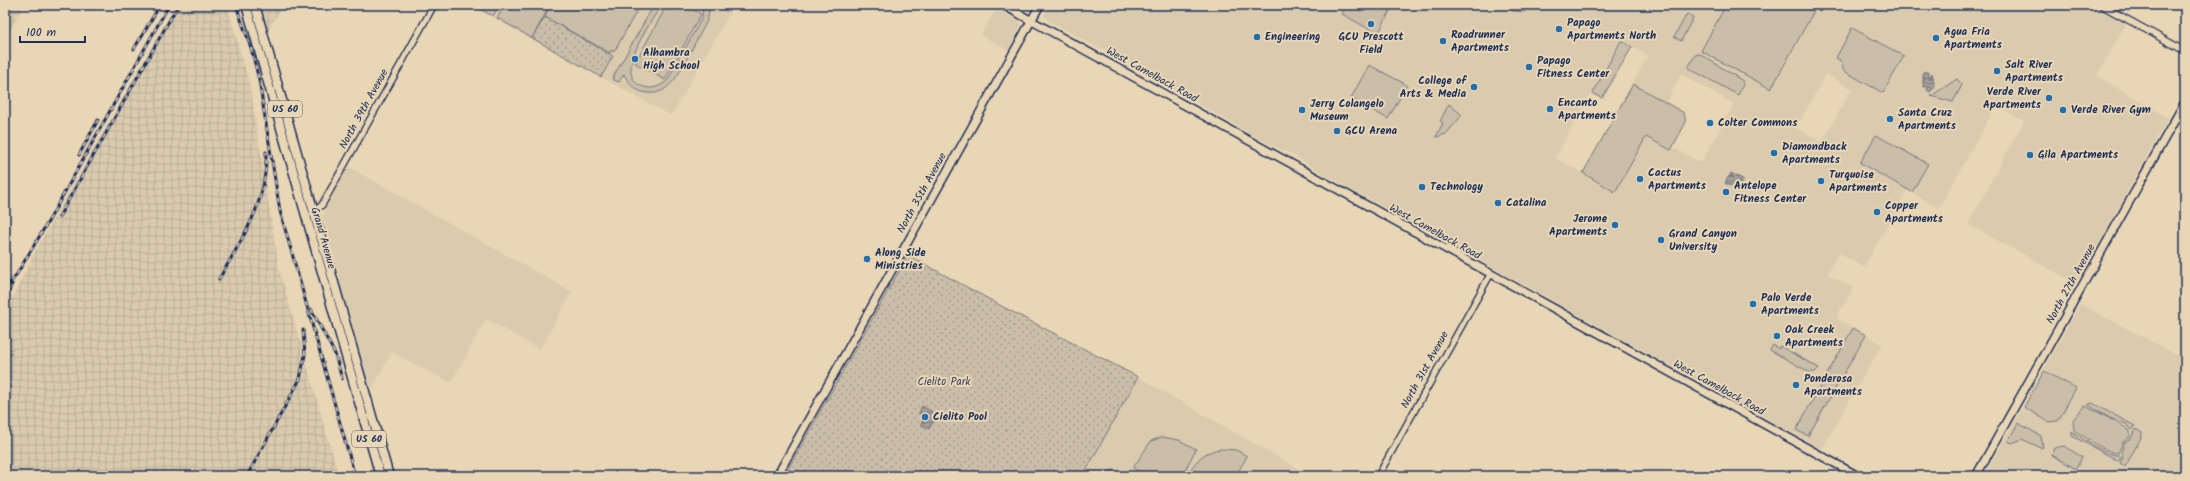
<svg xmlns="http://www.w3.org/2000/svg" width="2190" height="481" viewBox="0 0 2190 481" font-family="Kalam,sans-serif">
<defs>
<pattern id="industrial-grid" width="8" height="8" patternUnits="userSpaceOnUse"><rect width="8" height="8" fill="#dacaae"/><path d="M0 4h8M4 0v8" fill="none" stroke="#baae98"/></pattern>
<pattern id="park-dots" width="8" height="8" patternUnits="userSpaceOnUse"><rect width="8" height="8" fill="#cbbea8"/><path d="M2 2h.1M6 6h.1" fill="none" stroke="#a49b8c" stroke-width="1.8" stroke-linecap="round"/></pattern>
<pattern id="water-rules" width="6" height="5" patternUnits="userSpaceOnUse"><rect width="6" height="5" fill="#a29d96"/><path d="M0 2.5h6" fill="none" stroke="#83807e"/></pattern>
</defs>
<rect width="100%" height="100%" fill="#e9d6b4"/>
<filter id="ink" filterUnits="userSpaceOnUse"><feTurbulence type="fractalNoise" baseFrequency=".025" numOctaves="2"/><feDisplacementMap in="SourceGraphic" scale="8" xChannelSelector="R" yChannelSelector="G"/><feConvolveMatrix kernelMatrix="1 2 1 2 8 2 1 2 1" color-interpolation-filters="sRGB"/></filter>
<g filter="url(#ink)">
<!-- built -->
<path fill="#dacaae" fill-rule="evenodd" d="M470 5H734L673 113 670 115Z
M1049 5H2094L2126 23 2097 76 2168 118 2077 282H2074L1968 224 2024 121 1996 106 1939 208 1907 190 1864 267 1839 253 1827 274 1853 288 1836 318 1882 344 1822 449 1327 176 1297 157 1256 137 1105 49H1100L1049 21 1044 16ZM1632 47 1648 56 1583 173 1555 158 1590 94 1603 100ZM1681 74 1734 104 1701 163 1673 147 1686 122 1684 113 1666 103ZM1826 74 1852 89 1822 142 1796 128Z
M996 9 1019 21 1021 25 1008 50 981 35Z
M349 167 572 292 540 349 486 319 451 383 392 352 370 392 341 291 339 273 323 216 326 207Z
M2082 305 2185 359V476H1984L2076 312 2079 306Z
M1138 377 1279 458 1311 476H1083Z"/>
<!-- industrial -->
<path fill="url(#industrial-grid)" d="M5 5H24L5 39Z
M176 5H227L250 86 279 269 339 476H5V313L37 248Z
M259 5H283L267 33Z"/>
<!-- grass -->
<path fill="#cbbea8" stroke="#737683" d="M472 5H499L493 16Z
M505 5H640L614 52 611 50 610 53 545 17 548 9 532 38 497 18Z
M654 5H661C652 22 610 77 644 87 653 90 660 86 667 81L702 18 703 5H709C711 20 699 34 693 47 682 66 671 100 643 92 633 90 628 82 624 74L619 82 612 79Z
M667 5H684L701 14 665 80 635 63Z
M1347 5H1393L1378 34 1342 14Z
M1504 5H1529L1524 12 1513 11Z
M1726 5H1804L1814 11 1771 89 1701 51Z
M1687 14 1693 18 1681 41 1674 37Z
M1852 28 1904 56 1883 93 1844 71 1840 60 1836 58Z
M1621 41 1632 47 1602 98 1593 93Z
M1700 54 1743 81V85L1738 95 1688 68 1695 55Z
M1369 65 1407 85 1388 119 1351 98Z
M1957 79 1962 85 1953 102 1931 96Z
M1633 84 1684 113 1686 122 1671 150 1646 137 1615 192 1583 173Z
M1449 104 1462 115 1446 134 1436 137 1443 123 1440 121Z
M1876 135 1928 164 1912 192 1860 163Z
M1853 328 1866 335 1808 436 1796 430Z
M1773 345 1779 349 1780 346 1819 368 1815 372H1809L1770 350Z
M2044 371 2076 388 2058 421 2049 422 2024 407Z
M2092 403 2135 426 2132 430 2126 424 2110 418 2088 405Z
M2084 406C2089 407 2126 427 2130 431V437L2123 442 2118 453C2111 455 2081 435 2074 430L2073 420Z
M2018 423 2041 436 2043 447 2041 448 2022 439 2012 443 2008 441Z
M2136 429 2142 433V436L2125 467 2120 463 2123 457 2121 453 2124 443 2131 439Z
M2072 431C2080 438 2110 457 2119 455L2121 457 2119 461 2072 436Z
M1162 437 1179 440 1196 449 1182 476H1148L1133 468 1151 441Z
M2064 446 2082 457 2076 469 2052 455 2054 448Z
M1221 449 1236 450 1247 456 1236 476H1195L1189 472C1197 459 1205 451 1221 449Z
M1113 470 1131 476H1097Z"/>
<!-- park -->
<path fill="url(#park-dots)" stroke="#737683" d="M545 17 613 56 601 77 532 38Z
M908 255 1005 308 1138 377 1083 476H790L788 473V469Z"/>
<!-- water -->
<path fill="url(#water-rules)" stroke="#6c7180" d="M1923 72H1929L1930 80 1932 73 1935 87 1930 92 1927 90 1928 87H1923Z
M1731 173 1744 180 1742 182 1739 180 1742 183 1738 190 1725 183 1729 176 1733 177 1730 175Z
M922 406 937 415 929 429 921 424 925 417 919 413Z"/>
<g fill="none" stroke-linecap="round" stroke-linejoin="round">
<!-- minor casing -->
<g stroke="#1b2f5e" stroke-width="8">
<path id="minor" d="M2101 5 2185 51
M312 214 322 205 434 5
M1378 476 1490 275"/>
</g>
<!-- major casing -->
<g stroke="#1b2f5e" stroke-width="10">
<path id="major" d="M1003 5 1858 476
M777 476 1040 5
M1976 476 2185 102"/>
</g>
<!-- highway casing -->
<g stroke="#1b2f5e" stroke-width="11">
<path id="highway" d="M246 5 380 476
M255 5 389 476"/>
</g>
<!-- minor -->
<use href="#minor" stroke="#e9d6b4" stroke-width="5.5"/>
<!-- major -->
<use href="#major" stroke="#e9d6b4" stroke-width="7"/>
<!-- highway -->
<use href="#highway" stroke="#e9d6b4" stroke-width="8"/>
<!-- rail casing -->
<g stroke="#1b2f5e" stroke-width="3">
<path id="rail" d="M236 5 251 48 259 80 280 211 355 476
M134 49 160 5
M79 155 98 120
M59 217 178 5
M219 279C243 237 268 202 266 152
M5 288 15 277 48 222 169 5
M5 298 12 284
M311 309 335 354 342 379
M247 476 300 379 305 355 303 330"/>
</g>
<!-- rail -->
<use href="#rail" stroke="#e9d6b4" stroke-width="1.5" stroke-dasharray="4.5" stroke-linecap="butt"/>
</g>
</g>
<!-- markers -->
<g fill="#1f6fb2" stroke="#e9d6b4" stroke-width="1.5">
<circle cx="1371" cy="24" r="4"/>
<circle cx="1559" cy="29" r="4"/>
<circle cx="1257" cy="37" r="4"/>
<circle cx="1936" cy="38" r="4"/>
<circle cx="1443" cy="41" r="4"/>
<circle cx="635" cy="59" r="4"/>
<circle cx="1529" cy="67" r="4"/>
<circle cx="1997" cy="71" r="4"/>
<circle cx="1474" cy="87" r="4"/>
<circle cx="2049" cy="98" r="4"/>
<circle cx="1550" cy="109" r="4"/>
<circle cx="1302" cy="110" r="4"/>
<circle cx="2063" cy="110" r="4"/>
<circle cx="1890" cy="119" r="4"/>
<circle cx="1710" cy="123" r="4"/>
<circle cx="1337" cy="131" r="4"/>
<circle cx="1774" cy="153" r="4"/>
<circle cx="2030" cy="155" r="4"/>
<circle cx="1640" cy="179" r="4"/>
<circle cx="1821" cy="181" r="4"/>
<circle cx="1422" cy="187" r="4"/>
<circle cx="1726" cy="192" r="4"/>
<circle cx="1498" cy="203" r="4"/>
<circle cx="1877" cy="212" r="4"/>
<circle cx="1615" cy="225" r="4"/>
<circle cx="1661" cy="240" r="4"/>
<circle cx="867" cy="259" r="4"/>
<circle cx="1753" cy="304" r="4"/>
<circle cx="1777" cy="336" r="4"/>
<circle cx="1796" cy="385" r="4"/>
<circle cx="925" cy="417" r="4"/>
</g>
<g text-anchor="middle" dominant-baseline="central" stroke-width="4" stroke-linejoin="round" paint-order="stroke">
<!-- shield labels -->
<g fill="#e9d6b4" stroke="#596178" stroke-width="1">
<rect x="268" y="101" width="34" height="16" rx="3"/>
<rect x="352" y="431" width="34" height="16" rx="3"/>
</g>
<g font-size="10" font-weight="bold" fill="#1b2f5e">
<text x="285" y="109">US 60</text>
<text x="369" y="439">US 60</text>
</g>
<!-- poi labels -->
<g font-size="11" font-weight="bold" fill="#1b2f5e" stroke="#e9d6b4" text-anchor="start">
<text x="1567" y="23">Papago<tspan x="1567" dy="13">Apartments North</tspan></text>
<text x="1944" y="32">Agua Fria<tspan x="1944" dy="13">Apartments</tspan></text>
<text x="1451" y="35">Roadrunner<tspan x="1451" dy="13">Apartments</tspan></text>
<text x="1265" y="37">Engineering</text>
<text x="1371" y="37" text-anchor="middle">GCU Prescott<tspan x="1371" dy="13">Field</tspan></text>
<text x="643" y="53">Alhambra<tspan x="643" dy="13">High School</tspan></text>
<text x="1537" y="61">Papago<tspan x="1537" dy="13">Fitness Center</tspan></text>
<text x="2005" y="65">Salt River<tspan x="2005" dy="13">Apartments</tspan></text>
<text x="1466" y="81" text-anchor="end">College of<tspan x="1466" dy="13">Arts &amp; Media</tspan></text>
<text x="2041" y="92" text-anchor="end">Verde River<tspan x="2041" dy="13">Apartments</tspan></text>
<text x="1558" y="103">Encanto<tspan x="1558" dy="13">Apartments</tspan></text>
<text x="1310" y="104">Jerry Colangelo<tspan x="1310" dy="13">Museum</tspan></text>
<text x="2071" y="110">Verde River Gym</text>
<text x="1898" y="113">Santa Cruz<tspan x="1898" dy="13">Apartments</tspan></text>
<text x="1718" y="123">Colter Commons</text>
<text x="1345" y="131">GCU Arena</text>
<text x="1782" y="147">Diamondback<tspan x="1782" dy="13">Apartments</tspan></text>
<text x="2038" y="155">Gila Apartments</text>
<text x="1648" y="173">Cactus<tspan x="1648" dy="13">Apartments</tspan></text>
<text x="1829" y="175">Turquoise<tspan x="1829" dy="13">Apartments</tspan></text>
<text x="1734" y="186">Antelope<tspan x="1734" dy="13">Fitness Center</tspan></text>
<text x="1430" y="187">Technology</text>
<text x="1506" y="203">Catalina</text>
<text x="1885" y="206">Copper<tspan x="1885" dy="13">Apartments</tspan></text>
<text x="1607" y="219" text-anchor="end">Jerome<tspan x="1607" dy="13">Apartments</tspan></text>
<text x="1669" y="234">Grand Canyon<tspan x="1669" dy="13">University</tspan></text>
<text x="875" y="253">Along Side<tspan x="875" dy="13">Ministries</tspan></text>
<text x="1761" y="298">Palo Verde<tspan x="1761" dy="13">Apartments</tspan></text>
<text x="1785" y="330">Oak Creek<tspan x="1785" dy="13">Apartments</tspan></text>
<text x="1804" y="379">Ponderosa<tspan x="1804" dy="13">Apartments</tspan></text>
<text x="933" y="417">Cielito Pool</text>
</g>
<!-- street labels -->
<g font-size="11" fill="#1b2f5e" stroke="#e9d6b4">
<text transform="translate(1152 75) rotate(29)">West Camelback Road</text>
<text transform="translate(364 109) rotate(-61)">North 39th Avenue</text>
<text transform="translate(922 193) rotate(-61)">North 35th Avenue</text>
<text transform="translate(1435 232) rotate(29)">West Camelback Road</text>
<text transform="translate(323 238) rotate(74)">Grand Avenue</text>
<text transform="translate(2071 284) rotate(-61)">North 27th Avenue</text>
<text transform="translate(1425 370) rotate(-61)">North 31st Avenue</text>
<text transform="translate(1719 388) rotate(29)">West Camelback Road</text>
</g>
<!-- park labels -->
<g font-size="11" fill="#354469" stroke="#e9d6b4">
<text x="944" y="382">Cielito Park</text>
</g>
</g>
<!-- margin -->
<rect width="2190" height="481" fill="none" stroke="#e9d6b4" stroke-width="20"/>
<rect x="10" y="10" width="2170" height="461" fill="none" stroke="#1b2f5e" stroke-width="1.5" filter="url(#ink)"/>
<!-- scale -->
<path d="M20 36v6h65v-6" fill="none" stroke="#1b2f5e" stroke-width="2"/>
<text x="26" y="36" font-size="12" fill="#1b2f5e" stroke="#e9d6b4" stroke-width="3" paint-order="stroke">100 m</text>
</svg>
